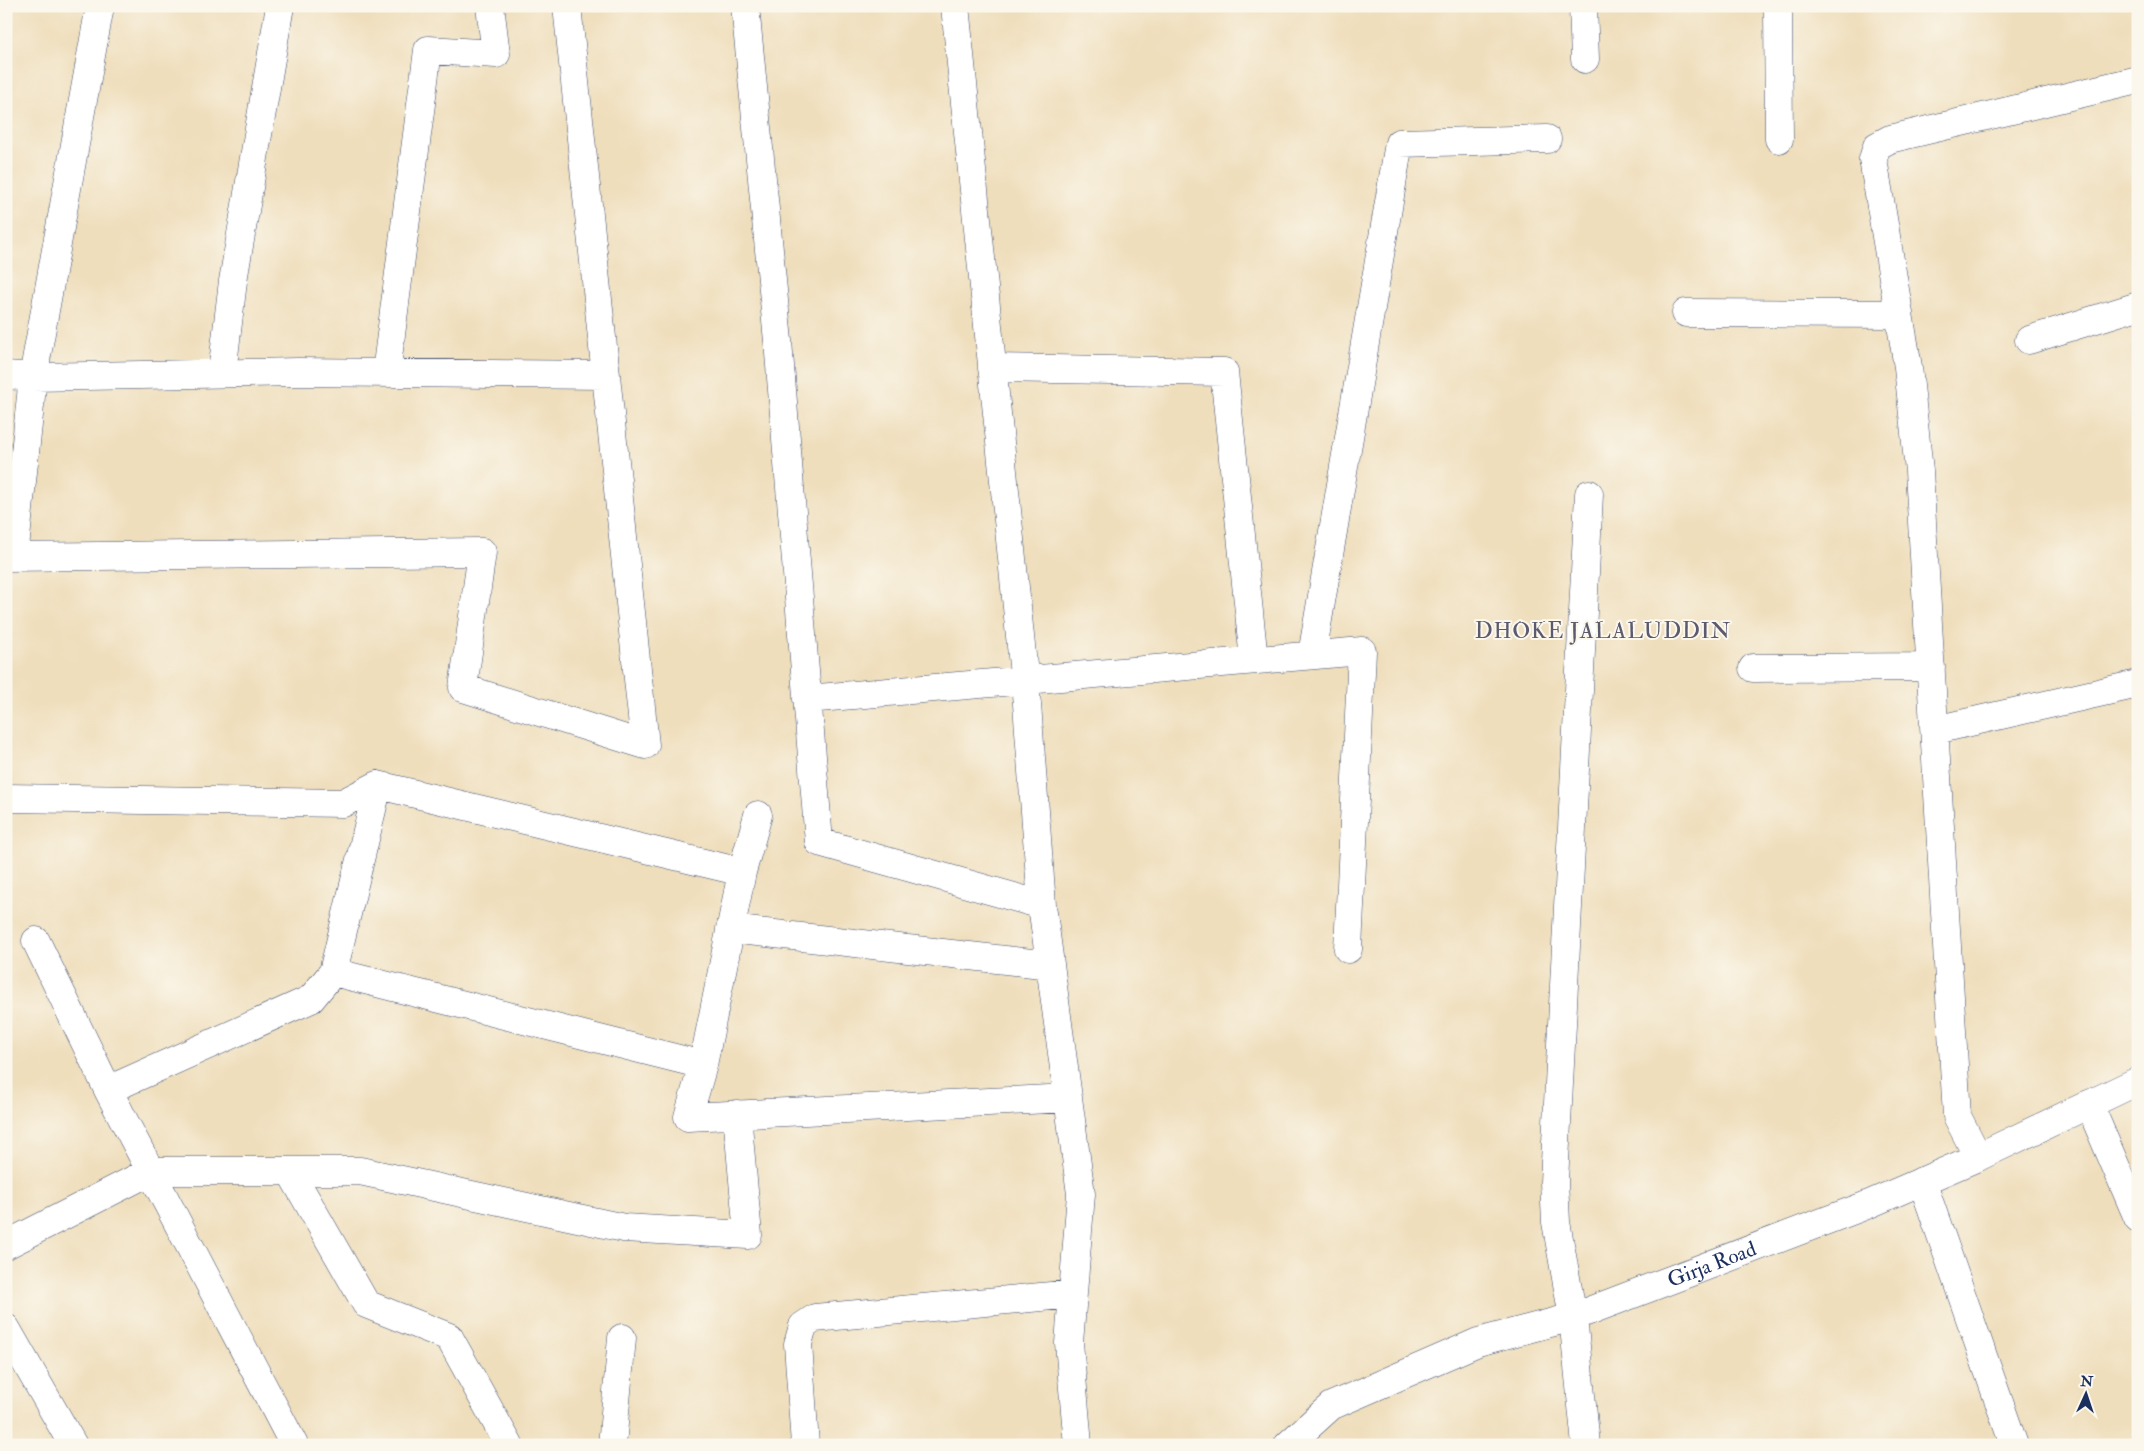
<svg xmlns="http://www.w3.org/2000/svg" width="2144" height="1451" viewBox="0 0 2144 1451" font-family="'IM FELL Double Pica',serif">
<rect width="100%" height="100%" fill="#fbf7ec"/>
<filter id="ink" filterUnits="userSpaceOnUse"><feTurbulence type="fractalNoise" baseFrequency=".02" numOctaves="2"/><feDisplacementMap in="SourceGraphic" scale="10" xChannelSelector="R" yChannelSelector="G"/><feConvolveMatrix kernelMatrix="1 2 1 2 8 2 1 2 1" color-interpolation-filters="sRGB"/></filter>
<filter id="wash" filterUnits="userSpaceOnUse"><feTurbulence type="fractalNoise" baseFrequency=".0096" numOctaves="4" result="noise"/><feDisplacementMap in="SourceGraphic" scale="20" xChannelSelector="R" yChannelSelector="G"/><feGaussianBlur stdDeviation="1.12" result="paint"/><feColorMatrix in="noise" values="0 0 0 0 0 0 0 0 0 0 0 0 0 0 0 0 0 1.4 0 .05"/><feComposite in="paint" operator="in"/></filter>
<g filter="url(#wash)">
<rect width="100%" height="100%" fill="#efdebc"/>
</g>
<g filter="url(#ink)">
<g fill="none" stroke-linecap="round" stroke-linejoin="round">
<!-- minor casing -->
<g stroke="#3b496c" stroke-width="29">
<path id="minor" d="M745 6 778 341 819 842 1042 905
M955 6 1027 704 1042 905 1081 1194 1069 1343 1078 1445
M1583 6 1585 59
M1778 6 1779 139
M1686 313 1899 314
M2029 340 2138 306
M992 368 1224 372 1254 660
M222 373 233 281 280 6
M386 373 428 50 496 54 490 6
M6 375 33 377 298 372 605 375
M6 557 482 552 463 688 645 745 567 6
M14 557 33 377 100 6
M1312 655 1399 143 1547 139
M1753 668 1931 667
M807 699 1362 651 1348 949
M1935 730 2138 684
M378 785 333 972 703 1065 742 872
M6 798 343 803 378 785 742 872 758 815
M730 929 1050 965
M36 941 108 1090 311 999 333 972
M703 1065 688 1117 1068 1098
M108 1090 294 1445
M2089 1104 2138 1218
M1978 1157 1957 1116 1919 471 1908 367 1873 159 1877 146 1890 139 2138 80
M290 1171 366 1304 449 1337 509 1445
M1922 1181 2014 1445
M6 1245 151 1171H360L624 1228 748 1235 737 1114
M6 1328 73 1445
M612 1445 622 1338
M805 1445 798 1344 803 1326 815 1318 1073 1294
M1586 1445 1573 1317 1556 1222 1554 1182 1589 494"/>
</g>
<!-- secondary casing -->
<g stroke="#3b496c" stroke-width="29">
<g id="secondary">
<path id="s1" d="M1288 1445 1331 1406 1478 1342 1573 1317 1867 1205 1978 1157 2138 1081"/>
</g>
</g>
<!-- minor -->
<use href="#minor" stroke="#fff" stroke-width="28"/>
<!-- secondary -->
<use href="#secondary" stroke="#fff" stroke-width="28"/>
</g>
</g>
<g text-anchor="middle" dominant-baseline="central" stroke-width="4" stroke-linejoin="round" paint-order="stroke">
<!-- street labels -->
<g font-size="21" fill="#1b2f5e" stroke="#fbf7ec">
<text stroke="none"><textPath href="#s1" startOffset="465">Girja Road</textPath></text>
</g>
<!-- neighbourhood labels -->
<g font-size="22" letter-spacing="1" fill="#5b5a6e" stroke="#fbf7ec">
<text x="1603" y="631">DHOKE JALALUDDIN</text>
</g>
</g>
<!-- margin -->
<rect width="2144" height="1451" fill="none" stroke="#fbf7ec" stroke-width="25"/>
<!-- north arrow -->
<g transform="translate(2086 1394) rotate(3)" stroke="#fbf7ec" stroke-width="4" paint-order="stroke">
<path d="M0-4L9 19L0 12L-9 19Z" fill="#1b2f5e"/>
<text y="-8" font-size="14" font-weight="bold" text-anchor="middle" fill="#1b2f5e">N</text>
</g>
</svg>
